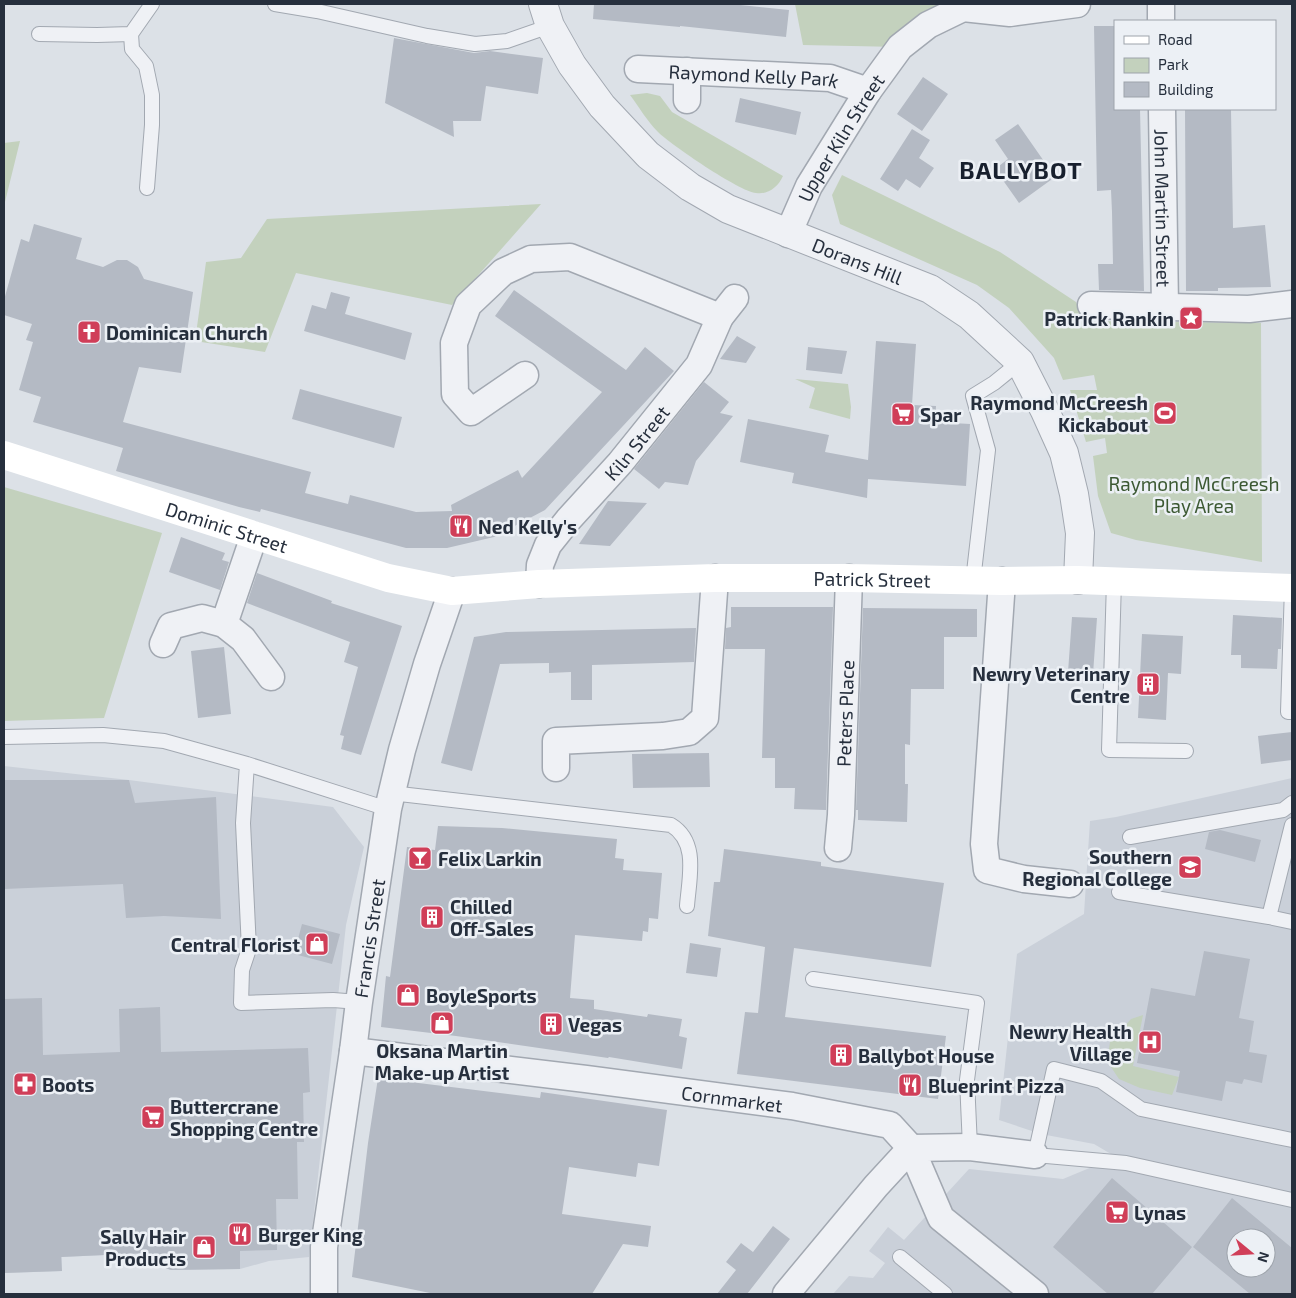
<svg xmlns="http://www.w3.org/2000/svg" width="1296" height="1298" viewBox="0 0 1296 1298" font-family="'Exo 2',sans-serif">
<rect width="100%" height="100%" fill="#dce1e7"/>
<!-- built -->
<path fill="#cad0d9" fill-rule="evenodd" d="M4 766 129 780 333 807 364 847 346 925 309 1257 269 1261 240 1269 171 1270 148 1262V1253L62 1257V1271L4 1273Z
M1292 778V1294H833L849 1276 873 1278 885 1263 869 1251 888 1227 904 1240 969 1169 1063 1179 1116 1157 1094 1144 1041 1134 999 1120 1017 954 1084 914 1090 821 1116 817ZM1236 1238H1266V1268H1236Z"/>
<!-- green -->
<path fill="#c3d1bd" d="M795 4H966L900 47 803 45Z
M647 93 660 96 672 112 783 176C778 187 768 195 756 193 740 192 670 144 658 132 647 121 639 107 630 95Z
M20 141 4 206V143Z
M842 175 1000 252 1076 302 1085 321 1261 323 1262 562 1136 540 1111 533 1098 496 1093 456 1107 453 1105 438 1086 442 1070 390H1097L1094 375 1063 380 1054 358 1009 308 977 285 840 224 832 195Z
M541 204 452 305 296 273 265 352 195 341 206 262 241 258 267 219Z
M795 379 848 384 851 407 850 419 809 408 815 388Z
M4 487 162 533 104 718 4 721Z
M1143 1015 1133 1066 1179 1077 1172 1095 1140 1088 1119 1079 1107 1061 1110 1042 1131 1019Z"/>
<!-- building -->
<path fill="#b4bac4" fill-rule="evenodd" d="M594 4H731L789 10 786 37 680 26V27L593 19Z
M1094 26H1115V109H1140L1144 291 1099 290 1098 264H1113L1112 212 1111 190 1097 191Z
M394 38 474 53 490 51 543 58 538 94 486 86 481 121H453L454 137 385 103Z
M923 77 948 94 922 131 897 114Z
M740 98 801 112 796 135 735 122Z
M1185 109 1231 110 1233 228 1265 225 1271 287 1218 288V291H1186Z
M1018 124 1055 177 1019 203 995 169 1008 159 995 140Z
M912 129 930 140 919 158 934 168 920 188 906 179 898 191 880 179Z
M34 224 82 238 76 259 103 267 117 260H127L138 267 144 279 193 292 181 373 139 367 123 422 311 472 305 493 348 504 350 495 416 512 452 511 451 505 518 470 522 478 602 392 495 316 514 290 626 370 645 347 674 371 545 510 494 537 447 548H406L261 509 260 512 239 507 116 471 123 448 33 422 41 397 19 390 33 342 26 340 32 324 4 315V300L21 239 29 242Z
M331 292 350 297 345 314 412 333 405 360 304 331 312 305 326 309Z
M737 336 756 347 746 363 720 359Z
M876 341 916 344 912 405 936 406 935 422 970 424 966 486 868 479 867 498 792 483 794 473 740 462 748 419 829 435 825 452 868 460Z
M808 347 847 351 842 374 806 370Z
M704 382 729 402 720 413 733 416 696 461 688 485 665 482 659 489 634 469Z
M300 389 402 417 394 448 292 419Z
M608 501 647 503 610 546 579 544Z
M181 537 225 553 222 560 229 562 220 590 169 572Z
M257 573 332 601 331 603 402 626 361 755 341 749 344 736 340 735 358 667 344 662 350 642 247 603Z
M731 607H833L826 810 794 809 795 788H775V758H762L765 649H725L726 628 731 627Z
M863 608 977 609V637H944V689H911L910 745 905 744V784H908L907 822 858 820V810H856Z
M1233 615 1282 618 1281 649H1278L1277 669 1241 668V655H1231Z
M1072 617 1097 618 1093 674 1068 672Z
M696 628 694 662 592 665V700H571V672L549 673V663L500 664 472 771 441 763 474 637 506 632Z
M1142 634 1183 636 1181 674 1168 673 1166 720 1138 718Z
M224 647 231 714 198 718 191 651Z
M1292 732V760L1261 764 1258 736Z
M709 753 710 787 633 788 632 754Z
M4 780H129L135 803 216 797 221 919 164 916 126 918 123 884 4 889Z
M438 826 502 828 617 839 615 858 624 859 623 870 662 873 658 919 649 918 648 932 643 931 642 941 575 935 570 998 594 1000V1009L647 1017 648 1014 682 1019 679 1036 687 1038 682 1069 609 1057 608 1058 456 1036 381 1027 386 976 390 977 407 847 435 850Z
M1220 830 1261 840 1255 862 1205 849 1209 832Z
M724 849 821 862V866L944 883 931 967 794 948 785 1017 946 1036 938 1099 737 1074 745 1012 758 1013 765 947 708 936 714 882H720Z
M302 924 340 934 332 964 294 954Z
M690 943 721 948 717 977 686 973Z
M1204 951 1250 959 1239 1018 1254 1021 1249 1052 1267 1055 1262 1083 1244 1079 1242 1084 1226 1081 1222 1101 1176 1092 1180 1071 1137 1063 1151 988 1195 996Z
M42 998 43 1055 120 1052 119 1009 160 1007 161 1052 308 1048 310 1092 303 1093 304 1142H297L298 1199H276L277 1250 240 1251V1269L171 1270 148 1262V1253L61 1257 62 1271 4 1273V999Z
M378 1078 540 1098 541 1092 667 1110 659 1166 638 1163 636 1177 569 1167 562 1214 651 1226 648 1247 623 1244 592 1294H435L352 1277 368 1143Z
M1112 1178 1192 1247 1152 1294H1108L1053 1247Z
M1232 1198 1292 1248V1294H1250L1193 1247ZM1236 1238H1266V1268H1236Z
M773 1226 790 1239 747 1294H717L736 1270 726 1262 741 1243 753 1252Z"/>
<g fill="none" stroke-linecap="round" stroke-linejoin="round">
<!-- service casing -->
<g stroke="#a2a8b1" stroke-width="16">
<path id="service" d="M275 4 317 11 427 36 475 44 507 41 550 26
M39 34 97 35 131 34
M147 188 152 125V95L146 66 132 49 131 34 152 4
M973 581 988 450 973 396 994 383 1020 362
M1114 581 1109 750 1186 751
M1292 587 1288 712H1292
M4 737 103 735 164 741 247 764 388 809
M247 764 243 823 249 949 242 970 241 1003 333 1000 359 1002
M391 793 671 825C699 842 689 878 687 906
M1130 837 1283 810 1292 803
M1119 892 1269 917 1292 825
M1269 917 1292 922
M813 979 977 1003 967 1080 970 1147
M1292 1140 1141 1109 1101 1081 1054 1069 1035 1155 1126 1163 1292 1200
M900 1257 945 1294"/>
</g>
<!-- minor casing -->
<g stroke="#a2a8b1" stroke-width="29">
<g id="minor">
<path d="M1161 4V21"/>
<path id="s1" d="M638 69 830 78 868 91"/>
<path d="M687 71V100"/>
<path id="s2" d="M1162 109 1165 307"/>
<path id="s3" d="M788 234 809 186 868 91 900 47 928 25 963 8 1010 13 1077 4"/>
<path d="M1091 305 1249 309 1292 304"/>
<path d="M525 375 471 412 455 394 454 343 468 305 503 272 531 259 570 257 720 317"/>
<path d="M1002 581 984 844 987 870 1024 879 1070 884"/>
<path id="s4" d="M539 584 540 565 548 545 568 520 620 463 699 365 720 317 735 298"/>
<path d="M224 624 254 536"/>
<path d="M163 644 171 626 202 618 224 624 243 639 271 677"/>
<path d="M556 768V741L663 736 689 732 705 718 715 578"/>
<path id="s5" d="M838 848 841 815 849 578"/>
<path id="s6" d="M353 1051 586 1079 792 1106 890 1125 911 1148 876 1186 786 1294"/>
<path d="M1035 1155 970 1147 911 1148 941 1218 1035 1294"/>
<path id="s7" d="M324 1294V1247L353 1051 359 1002 388 809 402 750 427 664 452 591"/>
</g>
</g>
<!-- tertiary casing -->
<g stroke="#a2a8b1" stroke-width="30">
<g id="tertiary">
<path id="s8" d="M543 4 550 26 572 65 602 106 648 155 690 187 728 209 930 289 969 315 1020 362 1045 411 1064 453 1074 494 1080 533 1078 580"/>
</g>
</g>
<!-- service -->
<use href="#service" stroke="#eff1f5" stroke-width="14"/>
<!-- minor -->
<use href="#minor" stroke="#eff1f5" stroke-width="26"/>
<!-- tertiary -->
<use href="#tertiary" stroke="#eff1f5" stroke-width="28"/>
<!-- secondary -->
<path stroke="#fff" stroke-width="28" id="s9" d="M4 455 388 578 452 591 539 584 715 578H849L1002 581 1078 580 1292 588"/>
</g>
<!-- icons -->
<defs>
<g id="sight-square" transform="scale(1.25)"><rect x="-9" y="-9" width="18" height="18" rx="4" fill="#d03e58" stroke="#ecf0f5"/><path d="M0-6L1.8-2.2L6-1.7L2.9 1.2L3.7 5.4L0 3.3L-3.7 5.4L-2.9 1.2L-6-1.7L-1.8-2.2Z" fill="#fff"/></g>
<g id="church-square" transform="scale(1.25)"><rect x="-9" y="-9" width="18" height="18" rx="4" fill="#d03e58" stroke="#ecf0f5"/><path d="M-1.2-6h2.4v3.5h3.3v2.4h-3.3V6h-2.4V-.1h-3.3v-2.4h3.3Z" fill="#fff"/></g>
<g id="stadium-square" transform="scale(1.25)"><rect x="-9" y="-9" width="18" height="18" rx="4" fill="#d03e58" stroke="#ecf0f5"/><path d="M0-5a6.5 5 0 1 0 0 10a6.5 5 0 1 0 0-10ZM-3.5-1.8h7v3.6h-7Z" fill="#fff"/></g>
<g id="supermarket-square" transform="scale(1.25)"><rect x="-9" y="-9" width="18" height="18" rx="4" fill="#d03e58" stroke="#ecf0f5"/><path d="M-6-5.5h2.5l.6 2H6L4.5 2H-2.5L-4.4-4H-6ZM-1.5 3.2a1.3 1.3 0 1 0 .1 0ZM3 3.2a1.3 1.3 0 1 0 .1 0Z" fill="#fff"/></g>
<g id="restaurant-square" transform="scale(1.25)"><rect x="-9" y="-9" width="18" height="18" rx="4" fill="#d03e58" stroke="#ecf0f5"/><path d="M-5-6h1v4h1v-4h1v4h1v-4h1v5L-1.5 .5V6h-2V.5L-5-1ZM5-6V6H3V1.5H1.5Q1.5-4 5-6Z" fill="#fff"/></g>
<g id="building-square" transform="scale(1.25)"><rect x="-9" y="-9" width="18" height="18" rx="4" fill="#d03e58" stroke="#ecf0f5"/><path d="M-4-6H4V6H1V3H-1V6H-4ZM-2.5-4.3h1.7v1.8h-1.7ZM.8-4.3h1.7v1.8H.8ZM-2.5-1h1.7V.8h-1.7ZM.8-1h1.7V.8H.8Z" fill="#fff"/></g>
<g id="bar-square" transform="scale(1.25)"><rect x="-9" y="-9" width="18" height="18" rx="4" fill="#d03e58" stroke="#ecf0f5"/><path d="M-6-5H6L.8 .8V4.5H3.5V6h-7V4.5H-.8V.8Z" fill="#fff"/></g>
<g id="university-square" transform="scale(1.25)"><rect x="-9" y="-9" width="18" height="18" rx="4" fill="#d03e58" stroke="#ecf0f5"/><path d="M0-5L7-2L0 1L-7-2ZM-4 1L0 2.5L4 1V4Q0 6-4 4Z" fill="#fff"/></g>
<g id="shop-square" transform="scale(1.25)"><rect x="-9" y="-9" width="18" height="18" rx="4" fill="#d03e58" stroke="#ecf0f5"/><path d="M-5-2.5h2.3a2.7 3.5 0 0 1 5.4 0H5L5.5 6h-11ZM-1.5-2.5h3a1.5 2.3 0 0 0-3 0Z" fill="#fff"/></g>
<g id="hospital-square" transform="scale(1.25)"><rect x="-9" y="-9" width="18" height="18" rx="4" fill="#d03e58" stroke="#ecf0f5"/><path d="M-5-5h3v3.5h4V-5h3V5h-3V1.5h-4V5h-3Z" fill="#fff"/></g>
<g id="pharmacy-square" transform="scale(1.25)"><rect x="-9" y="-9" width="18" height="18" rx="4" fill="#d03e58" stroke="#ecf0f5"/><path d="M-2-6h4v4h4v4h-4v4h-4v-4h-4v-4h4Z" fill="#fff"/></g>
</defs>
<g fill-rule="evenodd">
<use href="#sight-square" x="1191" y="318"/>
<use href="#church-square" x="89" y="332"/>
<use href="#stadium-square" x="1165" y="413"/>
<use href="#supermarket-square" x="903" y="414"/>
<use href="#restaurant-square" x="461" y="526"/>
<use href="#building-square" x="1148" y="684"/>
<use href="#bar-square" x="420" y="858"/>
<use href="#university-square" x="1190" y="867"/>
<use href="#building-square" x="432" y="917"/>
<use href="#shop-square" x="317" y="944"/>
<use href="#shop-square" x="408" y="995"/>
<use href="#shop-square" x="442" y="1023"/>
<use href="#building-square" x="551" y="1024"/>
<use href="#hospital-square" x="1150" y="1042"/>
<use href="#building-square" x="841" y="1055"/>
<use href="#pharmacy-square" x="25" y="1084"/>
<use href="#restaurant-square" x="910" y="1085"/>
<use href="#supermarket-square" x="153" y="1117"/>
<use href="#supermarket-square" x="1117" y="1212"/>
<use href="#restaurant-square" x="240" y="1234"/>
<use href="#shop-square" x="204" y="1247"/>
</g>
<g text-anchor="middle" dominant-baseline="central" stroke-width="5" stroke-linejoin="round" paint-order="stroke">
<!-- street labels -->
<g font-size="19" fill="#262f3d" stroke="#ecf0f5">
<text stroke="none"><textPath href="#s1" startOffset="116">Raymond Kelly Park</textPath></text>
<text stroke="none"><textPath href="#s3" startOffset="110">Upper Kiln Street</textPath></text>
<text stroke="none"><textPath href="#s2" startOffset="99">John Martin Street</textPath></text>
<text stroke="none"><textPath href="#s8" startOffset="422">Dorans Hill</textPath></text>
<text stroke="none"><textPath href="#s4" startOffset="176">Kiln Street</textPath></text>
<text stroke="none"><textPath href="#s9" startOffset="234">Dominic Street</textPath></text>
<text stroke="none"><textPath href="#s9" startOffset="889">Patrick Street</textPath></text>
<text stroke="none"><textPath href="#s5" startOffset="135">Peters Place</textPath></text>
<text stroke="none"><textPath href="#s7" startOffset="359">Francis Street</textPath></text>
<text stroke="none"><textPath href="#s6" startOffset="382">Cornmarket</textPath></text>
</g>
<!-- poi labels -->
<g font-size="19" font-weight="bold" fill="#262f3d" stroke="#ecf0f5" text-anchor="start">
<text x="1174" y="318" text-anchor="end">Patrick Rankin</text>
<text x="106" y="332">Dominican Church</text>
<text x="1148" y="402" text-anchor="end">Raymond McCreesh<tspan x="1148" dy="22">Kickabout</tspan></text>
<text x="920" y="414">Spar</text>
<text x="478" y="526">Ned Kelly's</text>
<text x="1130" y="673" text-anchor="end">Newry Veterinary<tspan x="1130" dy="22">Centre</tspan></text>
<text x="1172" y="856" text-anchor="end">Southern<tspan x="1172" dy="22">Regional College</tspan></text>
<text x="438" y="858">Felix Larkin</text>
<text x="450" y="906">Chilled<tspan x="450" dy="22">Off-Sales</tspan></text>
<text x="300" y="944" text-anchor="end">Central Florist</text>
<text x="426" y="995">BoyleSports</text>
<text x="568" y="1024">Vegas</text>
<text x="1132" y="1031" text-anchor="end">Newry Health<tspan x="1132" dy="22">Village</tspan></text>
<text x="442" y="1050" text-anchor="middle">Oksana Martin<tspan x="442" dy="22">Make-up Artist</tspan></text>
<text x="858" y="1055">Ballybot House</text>
<text x="42" y="1084">Boots</text>
<text x="928" y="1085">Blueprint Pizza</text>
<text x="170" y="1106">Buttercrane<tspan x="170" dy="22">Shopping Centre</tspan></text>
<text x="1134" y="1212">Lynas</text>
<text x="258" y="1234">Burger King</text>
<text x="186" y="1236" text-anchor="end">Sally Hair<tspan x="186" dy="22">Products</tspan></text>
</g>
<!-- park labels -->
<g font-size="19" fill="#3c5933" stroke="#ecf0f5">
<text x="1194" y="483">Raymond McCreesh<tspan x="1194" dy="22">Play Area</tspan></text>
</g>
<!-- district labels -->
<g font-size="24" font-weight="bold" letter-spacing="1" fill="#18202e" stroke="#ecf0f5">
<text x="1021" y="169">BALLYBOT</text>
</g>
</g>
<!-- border -->
<rect width="1296" height="1298" fill="none" stroke="#262f3d" stroke-width="10"/>
<!-- legend -->
<rect x="1114" y="20" width="162" height="90" fill="#ecf0f5" stroke="#9da3ab"/>
<rect x="1124" y="36" width="25" height="8" fill="#ffffff" stroke="#9da3ab"/>
<text x="1158" y="45" font-size="15" fill="#262f3d">Road</text>
<rect x="1124" y="58" width="25" height="15" fill="#c3d1bd" stroke="#9da3ab"/>
<text x="1158" y="70" font-size="15" fill="#262f3d">Park</text>
<rect x="1124" y="82" width="25" height="15" fill="#b4bac4" stroke="#9da3ab"/>
<text x="1158" y="95" font-size="15" fill="#262f3d">Building</text>
<!-- north arrow -->
<g transform="translate(1251 1253) rotate(108)"><circle r="24" fill="#ecf0f5" stroke="#9da3ab"/>
<path d="M0-4L9 19L0 12L-9 19Z" fill="#d03e58"/>
<text y="-8" font-size="14" font-weight="bold" text-anchor="middle" fill="#262f3d">N</text>
</g>
</svg>
